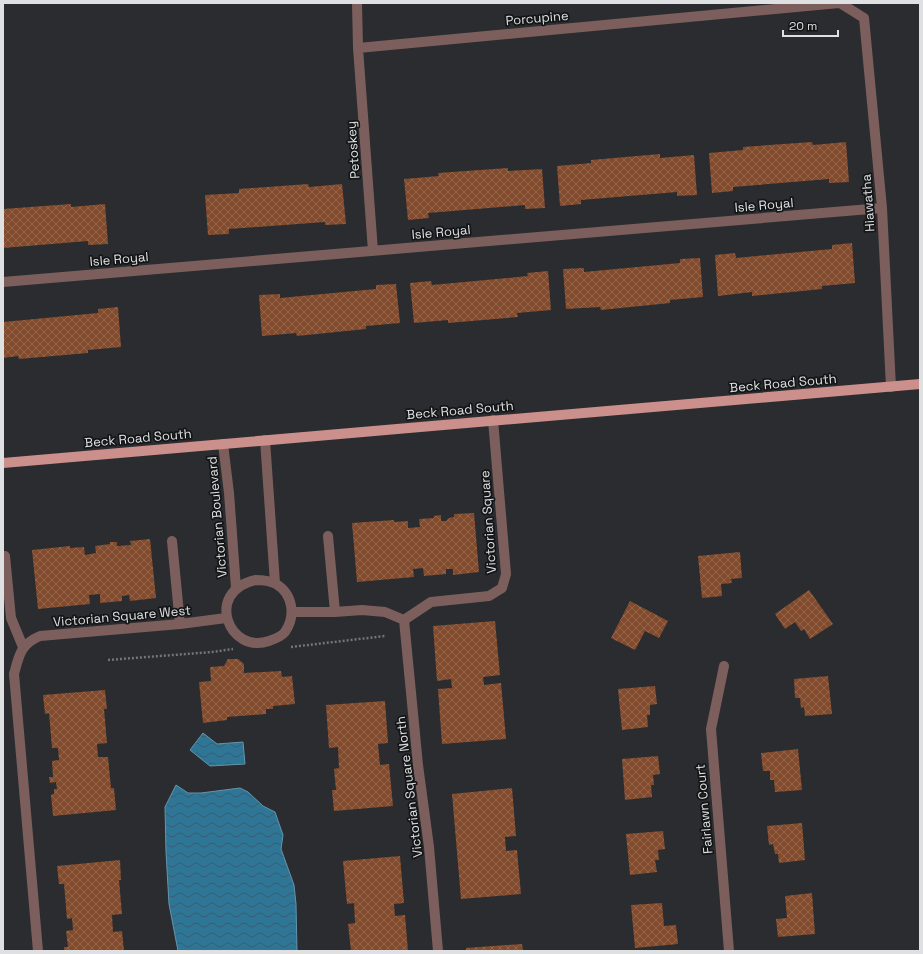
<svg xmlns="http://www.w3.org/2000/svg" width="923" height="954" viewBox="0 0 923 954" font-family="'Space Grotesk',sans-serif">
<defs>
<pattern id="water-waves" width="16" height="10" patternUnits="userSpaceOnUse"><rect width="16" height="10" fill="#2e7596"/><path d="M0 5q4-4 8 0t8 0" fill="none" stroke="#375e71"/></pattern>
<pattern id="building-cross-hatch" width="8" height="8" patternUnits="userSpaceOnUse"><rect width="8" height="8" fill="#824b2d"/><path d="M0 0l8 8M0 8l8-8" fill="none" stroke="#93654b"/></pattern>
</defs>
<rect width="100%" height="100%" fill="#2a2c2f"/>
<!-- water -->
<path fill="url(#water-waves)" stroke="#6395ad" d="M203 733 217 744 243 742 245 764 210 766 190 750Z
M176 785 188 793H201L240 788 248 792 263 806 275 812 283 835 281 849 294 885 296 904 297 951H178L169 904 166 852 165 807Z"/>
<!-- building -->
<path fill="url(#building-cross-hatch)" d="M812 142 813 145 846 142 849 182 829 183V179L733 187V191L712 193 709 153 743 150V147Z
M660 154V158L694 155 697 195 677 196V192L581 200V204L560 206 557 166 591 163V160Z
M508 168V171L542 169 545 208 525 209V205L428 213 429 218 408 220 404 179 439 176 438 173Z
M308 184 309 187 342 184 346 224 325 225V222L229 229V234L208 235 205 195 239 193V189Z
M71 204V207L105 204 108 244 88 245V241L3 248V209Z
M852 243 855 283 822 286V289L752 296V292L718 296 715 255 735 253 736 258 832 249V245Z
M700 258 703 297 670 300V303L601 310 600 307 566 309 563 269 584 268V272L680 263V259Z
M548 271 551 310 517 313 518 317 448 323V320L414 323 410 283 431 281 432 285 528 276 527 273Z
M396 284 400 323 366 326V329L297 336 296 333 262 336 259 295 280 294V298L376 289V285Z
M118 307 121 347 88 350V353L19 359 18 356 3 358V322L98 313V309Z
M474 513 479 572 453 575V569H446V574L424 576 423 568 413 569 414 577 357 582 352 523 394 520V522L408 521V528L420 527 419 519 434 518V516L441 515V521H446L449 518 454 517V514Z
M150 539 156 598 130 601 129 595 122 596V601L100 603V594L89 595 90 604 38 609 32 550 70 546V548L84 547 85 555 96 553 95 546 110 544V542H117V546L131 545 130 541Z
M740 552 742 578 731 579 732 583 721 584 722 596 702 598 698 556Z
M809 590 833 624 810 639 804 629 801 631 795 622 785 629 775 614Z
M630 601 668 621 659 638 645 631 635 650 611 638Z
M495 621 500 675 483 677 484 685 501 683 506 739 442 744 438 689 452 688 451 679 437 681 433 626Z
M228 659H238L244 664V673L281 671 282 677 292 676 295 704 273 706V709H266V714L227 717V720L203 723 199 682 211 681 210 667 224 666Z
M828 676 832 714 805 716 804 707 801 708 800 698H795L794 679Z
M655 686 657 704 650 705V715H647L648 727 622 730 618 689Z
M105 690 107 709H104L107 743 97 744 98 757H108L111 788H114L116 810 53 816 51 795 54 794V789H57L56 782 50 783 49 777H53L52 761 59 760 58 748H52L49 713 45 714 43 695Z
M385 701 388 743 378 744 380 765 389 764 393 806 334 811 332 790H336L334 769 339 768 338 747 329 748 326 705Z
M798 749 802 790 775 792 774 780H770V771H763L761 753Z
M658 756 660 774 653 775 654 785H651L652 797 625 800 622 759Z
M512 788 516 836 505 837 506 851 517 850 521 894 461 899 452 794Z
M802 823 805 860 779 863 778 854H775L773 844 769 845 767 826Z
M663 831 665 849 658 850 659 860H655L657 872 630 875 626 834Z
M400 856 404 903 394 904 395 916 405 915 408 951H351L348 924 355 923 354 903 347 904 343 861Z
M120 860 121 880H119L122 914 112 915 113 932 122 931 124 951H64V947H68L66 931 73 930 72 918 67 919 64 884H59L57 866Z
M812 893 815 934 778 937 776 919 787 918 785 896Z
M662 903 664 926 676 925 678 944 635 948 631 905Z
M522 944 523 951H466V948Z"/>
<g fill="none" stroke-linecap="round" stroke-linejoin="round">
<!-- path -->
<path stroke="#737578" stroke-width="2.5" stroke-dasharray="2 2" stroke-linecap="butt" d="M291 647 385 636
M108 660 212 652 233 649"/>
<!-- minor -->
<path stroke="#7c5f5d" stroke-width="10" d="M357 3 358 48 373 251
M840 3 864 18 882 208 891 387
M358 48 839 3
M3 282 882 208
M265 440 275 583
M223 444 229 493 236 588
M328 536 335 612
M172 541 180 624
M5 556 11 618 23 647
M255 580C261 580 269 580 276 584 293 594 296 616 285 632 281 637 275 639 269 641 229 655 204 592 255 580Z
M292 612H335L362 610 385 612 404 620
M404 620 418 765 429 847 438 951
M404 620 431 602 489 596 502 588 506 574 493 420
M724 666 711 729 729 951
M38 951 14 674C19 655 21 644 40 636L180 624 226 618"/>
<!-- major -->
<path stroke="#cb8f8c" stroke-width="10" d="M3 463 920 384"/>
</g>
<g text-anchor="middle" dominant-baseline="central" stroke-width="3.5" stroke-linejoin="round" paint-order="stroke">
<!-- street labels -->
<g font-size="13" fill="#dee0e2" stroke="#131516">
<text transform="translate(537 18) rotate(-5)">Porcupine</text>
<text transform="translate(353 150) rotate(-94)">Petoskey</text>
<text transform="translate(868 203) rotate(-94)">Hiawatha</text>
<text transform="translate(764 205) rotate(-5)">Isle Royal</text>
<text transform="translate(441 232) rotate(-5)">Isle Royal</text>
<text transform="translate(119 259) rotate(-5)">Isle Royal</text>
<text transform="translate(783 383) rotate(-5)">Beck Road South</text>
<text transform="translate(460 410) rotate(-5)">Beck Road South</text>
<text transform="translate(138 438) rotate(-5)">Beck Road South</text>
<text transform="translate(217 517) rotate(-95)">Victorian Boulevard</text>
<text transform="translate(488 522) rotate(-94)">Victorian Square</text>
<text transform="translate(122 616) rotate(-5)">Victorian Square West</text>
<text transform="translate(409 787) rotate(-97)">Victorian Square North</text>
<text transform="translate(704 809) rotate(-95)">Fairlawn Court</text>
</g>
</g>
<!-- border -->
<rect width="923" height="954" fill="none" stroke="#dee0e2" stroke-width="8"/>
<!-- scale -->
<path d="M783 30v6h55v-6" fill="none" stroke="#dee0e2" stroke-width="2"/>
<text x="789" y="30" font-size="12" fill="#dee0e2" stroke="#131516" stroke-width="3" paint-order="stroke">20 m</text>
</svg>
